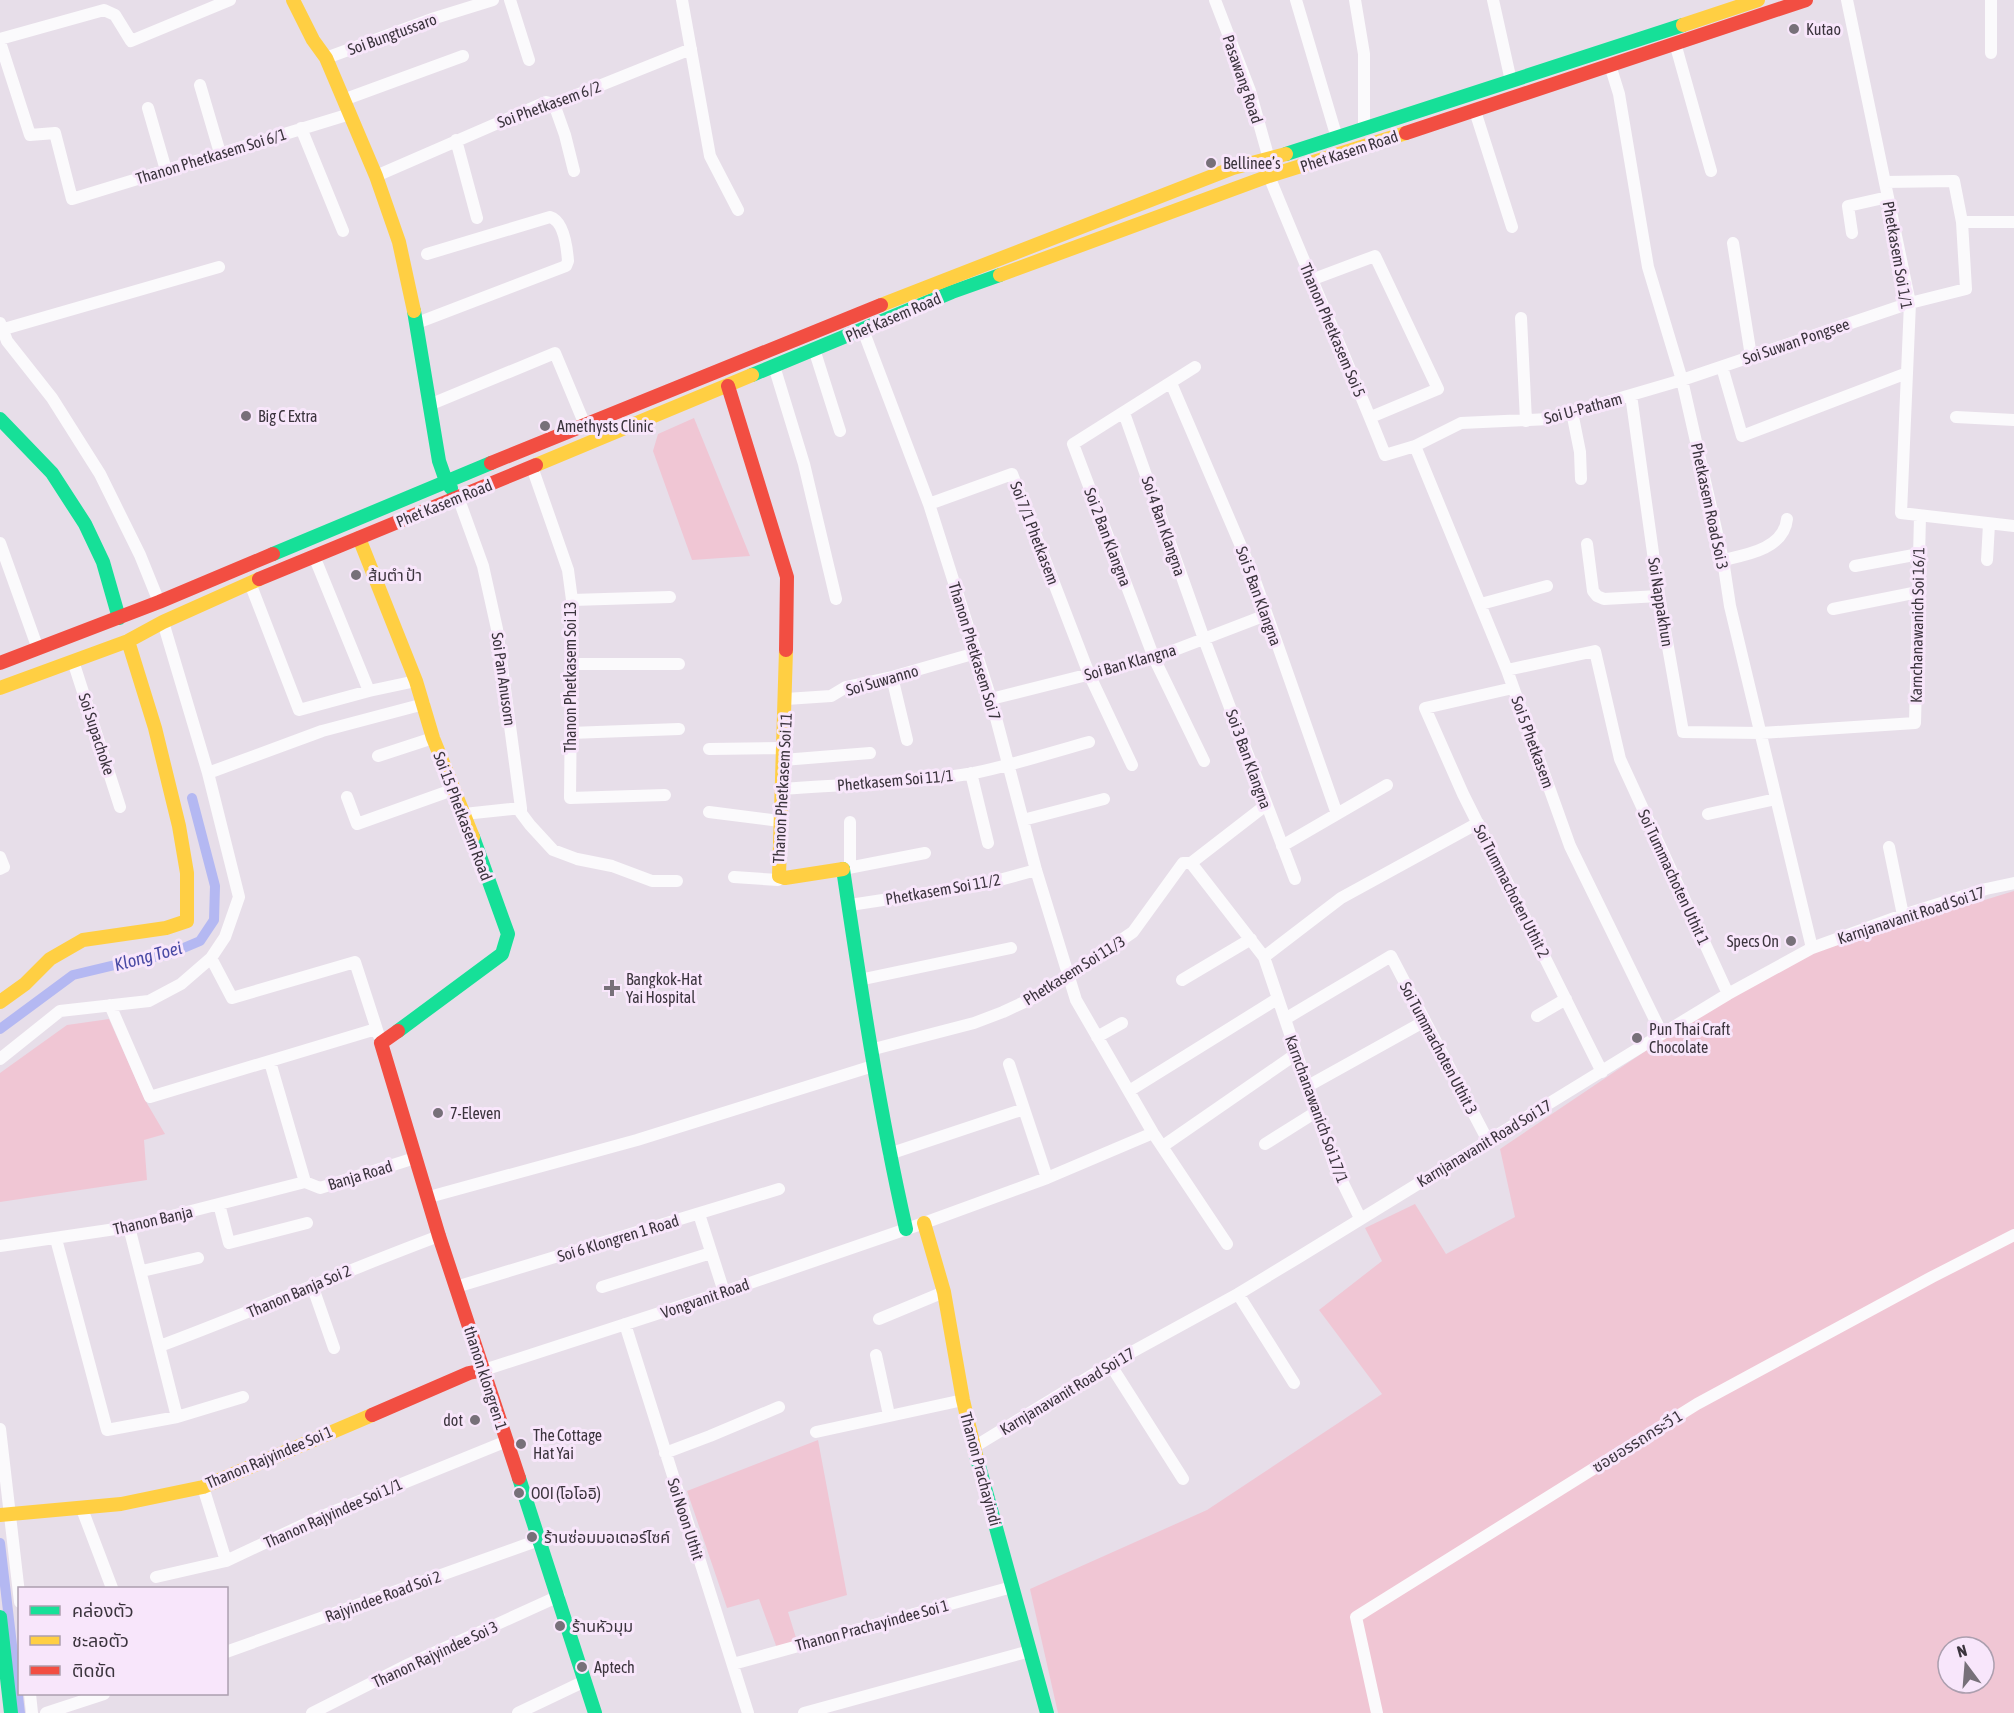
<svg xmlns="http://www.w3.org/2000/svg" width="2014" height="1713" viewBox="0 0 2014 1713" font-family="'Asap Condensed','Noto Sans Thai',sans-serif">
<rect width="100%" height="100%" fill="#e7dee9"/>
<!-- green -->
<path fill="#f0c6d4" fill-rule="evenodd" d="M694 418 750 556 692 560 653 451 658 434Z
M2014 891V1713H1058L1030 1589 1207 1510 1382 1394 1319 1310 1382 1261 1365 1228 1415 1204 1446 1254 1515 1217 1500 1149 1705 1011 1805 955ZM1948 1647H1984V1683H1948Z
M109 1019 145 1100 165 1134 144 1140 147 1180 0 1202V1073L67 1025Z
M818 1440 847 1595 788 1612 797 1641 778 1651 759 1599 727 1608 687 1491Z"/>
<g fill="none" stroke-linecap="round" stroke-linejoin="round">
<!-- canal -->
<path stroke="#b4b8f2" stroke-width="10" d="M0 1029 73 975 136 960 167 955 200 941 214 920 215 886 192 798
M0 1543 20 1713"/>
<!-- street -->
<path stroke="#fbfafc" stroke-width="12" d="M510 0 529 60
M682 0 710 156 738 210
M1215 0 1250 91 1269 159
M1296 0 1337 138
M1355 0 1364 54V130
M1493 0 1511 81
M1847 0 1910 303 1901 513 2014 526
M0 39 104 10 115 15 131 41 230 0
M0 42 30 135 55 133 72 199 350 114
M1675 43 1711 171
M1991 53V0
M326 58 435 18 493 0
M1610 65 1619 94 1648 267 1682 380 1723 560 1730 606 1812 948
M200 85 220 153
M343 100 463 56
M554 104 565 135 574 171
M148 108 166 170
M1475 111 1512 227
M301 128 343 231
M456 140 477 218
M376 176 546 102 554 104 691 49
M1269 176C1307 270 1348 362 1385 455L1415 446 1461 423 1549 419 1682 380 1910 303 1966 289 1962 222 1954 181 1885 182
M1962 222H2014
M1852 233 1848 206 1888 197
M1733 243 1751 356
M1311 280 1375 256 1438 389 1371 417
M1521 318 1526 421
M0 323 7 341 52 398 100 474 140 555 159 602
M417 323 566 266 568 261C567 248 564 221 550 217L427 254
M4 329 219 267
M863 330 929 504 991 699 1036 870 1076 1000 1153 1133 1227 1244
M814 349 840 431
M774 366 804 464 836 599
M1195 367 1073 444 1154 658 1204 761
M1722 367 1742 436 1907 373
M1171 383 1252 572 1337 814
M1631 395 1659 596 1683 732 1761 733 1915 723 1920 516
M429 405 555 353 585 425
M1572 412 1580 452 1581 479
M1124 413 1204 639 1295 879
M1956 417 2014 420
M1415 446 1507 670 1570 846 1662 1034
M532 467 568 570 572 600 570 798 665 795
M458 497 483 566 497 629 521 808 464 814
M929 504 1012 474 1089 674 1132 765
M0 543 38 649
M1587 544 1593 591 1597 596 1604 599 1659 596
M314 556 369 691
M1723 560C1746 555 1784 549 1787 519
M1987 560 1989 524
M1855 566 1919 554
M250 583 299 710 369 691 416 681
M572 600 670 597
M1481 604 1547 586
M1833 609 1918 592
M73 661 120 807
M571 664H679
M1507 670 1595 651 1620 759 1728 994
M892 677 907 740
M1513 688 1425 708 1463 794 1602 1072
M786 699 831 696 846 687 892 677 976 653
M991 699 1154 658 1266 615
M570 733 679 729
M709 749 783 748
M378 756 433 738
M783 760 870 753
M208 773 322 731 424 704
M971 773 988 843
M782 789C845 784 911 784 974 773 1013 765 1050 753 1089 742
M347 797 357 824 455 789
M521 808V813L530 825 553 850 577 859 612 866 652 881H677
M709 812 780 821
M1708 814 1776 799
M1023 820 1104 799
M850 822V868
M1282 846 1387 785
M1889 847 1903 915
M0 857 4 867 0 869
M1191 863 1264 957 1335 1167 1360 1218
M843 869 925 853
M734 877 778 880
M850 905 981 885 1036 870
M1264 957 1341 898 1478 823
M211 958 232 998 355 962 379 1036
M859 980 1011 948
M1182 980 1251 939
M110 1005 150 1097 376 1029
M1537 1016 1566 999
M1285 1019 1391 956 1488 1141
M1097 1037 1122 1023
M870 1050 974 1023 1003 1012 1033 998 1068 977 1133 932 1183 863H1191L1266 805
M0 1059 60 1011 149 1001 181 984 211 958 225 937 239 897 208 773 163 622
M270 1062 305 1182
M1009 1064 1047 1178
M1308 1086 1425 1021
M1129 1091 1277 999
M1265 1144 1316 1112
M1163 1146 1296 1054
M889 1154 1024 1109
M429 1197 637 1140 873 1066
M219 1204 229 1243 307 1223
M699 1214 724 1292
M129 1227 177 1417
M56 1239 107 1430 177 1417 243 1397
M0 1246 129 1227 305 1182 320 1188 415 1158
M142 1271 198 1258
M312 1285 334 1348
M456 1287 779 1189
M602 1287 711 1253
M1238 1294 1294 1383
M879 1319 944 1292
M625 1324 748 1713
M160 1346C254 1311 345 1271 439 1236
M876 1355 889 1415
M1110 1364 1183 1479
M484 1370 724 1292 924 1223 1047 1178 1153 1133
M0 1429 20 1602
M816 1432 963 1400
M974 1447 1110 1364 1238 1294 1299 1257 1662 1034 1728 994 1812 948 1903 915 1986 889 2014 883
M665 1453 710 1436 779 1407
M203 1487 226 1561
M82 1509 112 1588
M156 1577 226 1561 320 1517 507 1441
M226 1652 539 1540
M733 1664 1012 1587
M30 1694 32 1713
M46 1713 104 1694
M312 1713 405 1666 559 1596
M518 1713 585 1681
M804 1713 1030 1651
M1377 1713 1356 1617 1697 1404 1932 1277 2014 1235"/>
<!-- fast -->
<path stroke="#16e098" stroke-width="14" d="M1286 154 1683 25
M414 311 439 461 446 481 451 488
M752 375 952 292 1000 275
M0 419 52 473 85 524 103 562 119 618
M273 554 491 463
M843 869C861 990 879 1110 906 1229
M398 1031 502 954 508 934 473 837
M976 1455 1047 1713
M519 1478 595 1713
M0 1617 11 1713"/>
<!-- slow -->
<path stroke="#ffcf43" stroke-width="14" d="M293 0 313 40 326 58 376 176 399 242 414 311
M1683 25 1758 0
M1000 275 1269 176 1406 133
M881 305 1233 168 1286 154
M536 465 752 375
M359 538 416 681 433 738 473 837
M786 650 779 876 785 878 843 869
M0 688 128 641 163 622 259 579
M0 1002 25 984 50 959 83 940 166 928 187 921V873L179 826 155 728 128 641
M924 1223 944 1292 963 1400 976 1455
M0 1515 121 1504 203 1487 372 1415"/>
<!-- jam -->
<path stroke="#f24e42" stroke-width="14" d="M1406 133 1806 0
M728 386 787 577 786 650
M491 463 881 305
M259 579 536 465
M0 663 159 602 273 554
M398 1031 381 1043 439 1236 519 1478
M372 1415 469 1373 484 1370"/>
</g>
<!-- markers -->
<g fill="#777079" stroke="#f8e6fb" stroke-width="2">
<circle cx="1794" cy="29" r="6"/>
<circle cx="1211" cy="163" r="6"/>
<circle cx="246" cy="416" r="6"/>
<circle cx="545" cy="426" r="6"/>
<circle cx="356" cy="575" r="6"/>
<circle cx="1791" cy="941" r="6"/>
<path d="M609 979h6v6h6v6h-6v6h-6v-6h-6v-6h6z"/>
<circle cx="1637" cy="1038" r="6"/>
<circle cx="438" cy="1113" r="6"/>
<circle cx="475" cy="1420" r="6"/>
<circle cx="521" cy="1444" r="6"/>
<circle cx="519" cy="1493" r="6"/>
<circle cx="532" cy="1537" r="6"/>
<circle cx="560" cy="1626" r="6"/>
<circle cx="582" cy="1667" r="6"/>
</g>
<g text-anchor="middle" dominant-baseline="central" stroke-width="6" stroke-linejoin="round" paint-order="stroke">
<!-- poi labels -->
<g font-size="16" fill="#3b343d" stroke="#f8e6fb" text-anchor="start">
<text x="1806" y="29">Kutao</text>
<text x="1223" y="163">Bellinee’s</text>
<text x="258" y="416">Big C Extra</text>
<text x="557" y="426">Amethysts Clinic</text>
<text x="368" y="575">ส้มตำ ป้า</text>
<text x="1779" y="941" text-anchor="end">Specs On</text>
<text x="626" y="979">Bangkok-Hat<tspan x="626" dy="18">Yai Hospital</tspan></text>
<text x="1649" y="1029">Pun Thai Craft<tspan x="1649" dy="18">Chocolate</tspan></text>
<text x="450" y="1113">7-Eleven</text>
<text x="463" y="1420" text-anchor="end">dot</text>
<text x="533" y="1435">The Cottage<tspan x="533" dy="18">Hat Yai</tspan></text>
<text x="531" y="1493">OOI (โอโออิ)</text>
<text x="544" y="1537">ร้านซ่อมมอเตอร์ไซค์</text>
<text x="572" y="1626">ร้านหัวมุม</text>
<text x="594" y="1667">Aptech</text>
</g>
<!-- street labels -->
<g font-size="16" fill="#3b343d" stroke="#f8e6fb">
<text transform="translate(392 34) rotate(-20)">Soi Bungtussaro</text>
<text transform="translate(1243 79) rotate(71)">Pasawang Road</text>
<text transform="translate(549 104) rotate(-20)">Soi Phetkasem 6/2</text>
<text transform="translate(1349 151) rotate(-18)">Phet Kasem Road</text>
<text transform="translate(211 156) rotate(-17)">Thanon Phetkasem Soi 6/1</text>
<text transform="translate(1898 255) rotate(80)">Phetkasem Soi 1/1</text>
<text transform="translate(893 317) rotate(-23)">Phet Kasem Road</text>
<text transform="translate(1333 330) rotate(67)">Thanon Phetkasem Soi 5</text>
<text transform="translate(1796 341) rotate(-19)">Soi Suwan Pongsee</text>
<text transform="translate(1583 408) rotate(-15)">Soi U-Patham</text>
<text transform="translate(444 503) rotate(-22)">Phet Kasem Road</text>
<text transform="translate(1710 506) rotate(78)">Phetkasem Road Soi 3</text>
<text transform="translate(1164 526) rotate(71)">Soi 4 Ban Klangna</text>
<text transform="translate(1035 533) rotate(69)">Soi 7/1 Phetkasem</text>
<text transform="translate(1108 537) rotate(69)">Soi 2 Ban Klangna</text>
<text transform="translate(1259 596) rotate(70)">Soi 5 Ban Klangna</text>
<text transform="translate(1661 602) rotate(81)">Soi Nappakhun</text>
<text transform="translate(1917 625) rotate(-89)">Karnchanawanich Soi 16/1</text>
<text transform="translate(975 651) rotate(73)">Thanon Phetkasem Soi 7</text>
<text transform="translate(1130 662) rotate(-16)">Soi Ban Klangna</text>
<text transform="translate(570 677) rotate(-90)">Thanon Phetkasem Soi 13</text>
<text transform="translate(504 679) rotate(82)">Soi Pan Anusorn</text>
<text transform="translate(882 680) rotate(-16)">Soi Suwanno</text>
<text transform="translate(97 734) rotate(72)">Soi Supachoke</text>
<text transform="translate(1533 742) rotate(70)">Soi 5 Phetkasem</text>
<text transform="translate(1249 759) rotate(70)">Soi 3 Ban Klangna</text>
<text transform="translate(895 780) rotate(-5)">Phetkasem Soi 11/1</text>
<text transform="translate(782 788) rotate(-87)">Thanon Phetkasem Soi 11</text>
<text transform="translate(463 816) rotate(69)">Soi 15 Phetkasem Road</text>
<text transform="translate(1674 877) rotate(65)">Soi Tummachoten Uthit 1</text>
<text transform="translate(943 889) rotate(-10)">Phetkasem Soi 11/2</text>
<text transform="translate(1512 891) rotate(63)">Soi Tummachoten Uthit 2</text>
<text transform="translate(1911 915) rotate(-18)">Karnjanavanit Road Soi 17</text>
<text transform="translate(1074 970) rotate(-32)">Phetkasem Soi 11/3</text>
<text transform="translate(1439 1048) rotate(62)">Soi Tummachoten Uthit 3</text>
<text transform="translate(1317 1109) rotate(70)">Karnchanawanich Soi 17/1</text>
<text transform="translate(1484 1143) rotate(-31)">Karnjanavanit Road Soi 17</text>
<text transform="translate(360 1175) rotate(-17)">Banja Road</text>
<text transform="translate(153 1220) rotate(-13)">Thanon Banja</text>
<text transform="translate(618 1238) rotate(-17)">Soi 6 Klongren 1 Road</text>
<text transform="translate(299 1291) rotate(-23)">Thanon Banja Soi 2</text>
<text transform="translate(705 1298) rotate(-19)">Vongvanit Road</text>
<text transform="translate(486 1378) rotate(72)">thanon klongren 1</text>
<text transform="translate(1067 1391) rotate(-31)">Karnjanavanit Road Soi 17</text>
<text transform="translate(1637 1441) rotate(-32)">ซอยอรรถกระวี 1</text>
<text transform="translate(269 1457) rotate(-23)">Thanon Rajyindee Soi 1</text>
<text transform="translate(981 1469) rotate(75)">Thanon Prachayindi</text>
<text transform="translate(333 1513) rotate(-24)">Thanon Rajyindee Soi 1/1</text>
<text transform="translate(686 1519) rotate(72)">Soi Noon Uthit</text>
<text transform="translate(383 1596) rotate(-20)">Rajyindee Road Soi 2</text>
<text transform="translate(872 1625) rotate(-15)">Thanon Prachayindee Soi 1</text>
<text transform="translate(435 1654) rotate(-25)">Thanon Rajyindee Soi 3</text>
</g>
<!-- water labels -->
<g font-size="18" font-style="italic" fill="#4849a4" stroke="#f8e6fb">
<text transform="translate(148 956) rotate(-15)">Klong Toei</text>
</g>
</g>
<!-- legend -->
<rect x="18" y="1587" width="210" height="108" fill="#f8e6fb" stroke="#ac9faf" stroke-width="1.5"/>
<rect x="30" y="1606" width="30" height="9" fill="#16e098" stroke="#ac9faf" stroke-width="1.5"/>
<text x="72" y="1617" font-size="18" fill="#3b343d">คล่องตัว</text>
<rect x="30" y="1636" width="30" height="9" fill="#ffcf43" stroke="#ac9faf" stroke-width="1.5"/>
<text x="72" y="1647" font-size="18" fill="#3b343d">ชะลอตัว</text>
<rect x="30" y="1666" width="30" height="9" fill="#f24e42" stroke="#ac9faf" stroke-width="1.5"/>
<text x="72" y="1677" font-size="18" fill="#3b343d">ติดขัด</text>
<!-- north arrow -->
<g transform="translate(1966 1665) rotate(344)"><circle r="28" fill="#f8e6fb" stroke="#ac9faf" stroke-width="1.5"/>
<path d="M0-4.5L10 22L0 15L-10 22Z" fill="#777079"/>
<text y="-9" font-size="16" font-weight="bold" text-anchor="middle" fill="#3b343d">N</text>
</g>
</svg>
